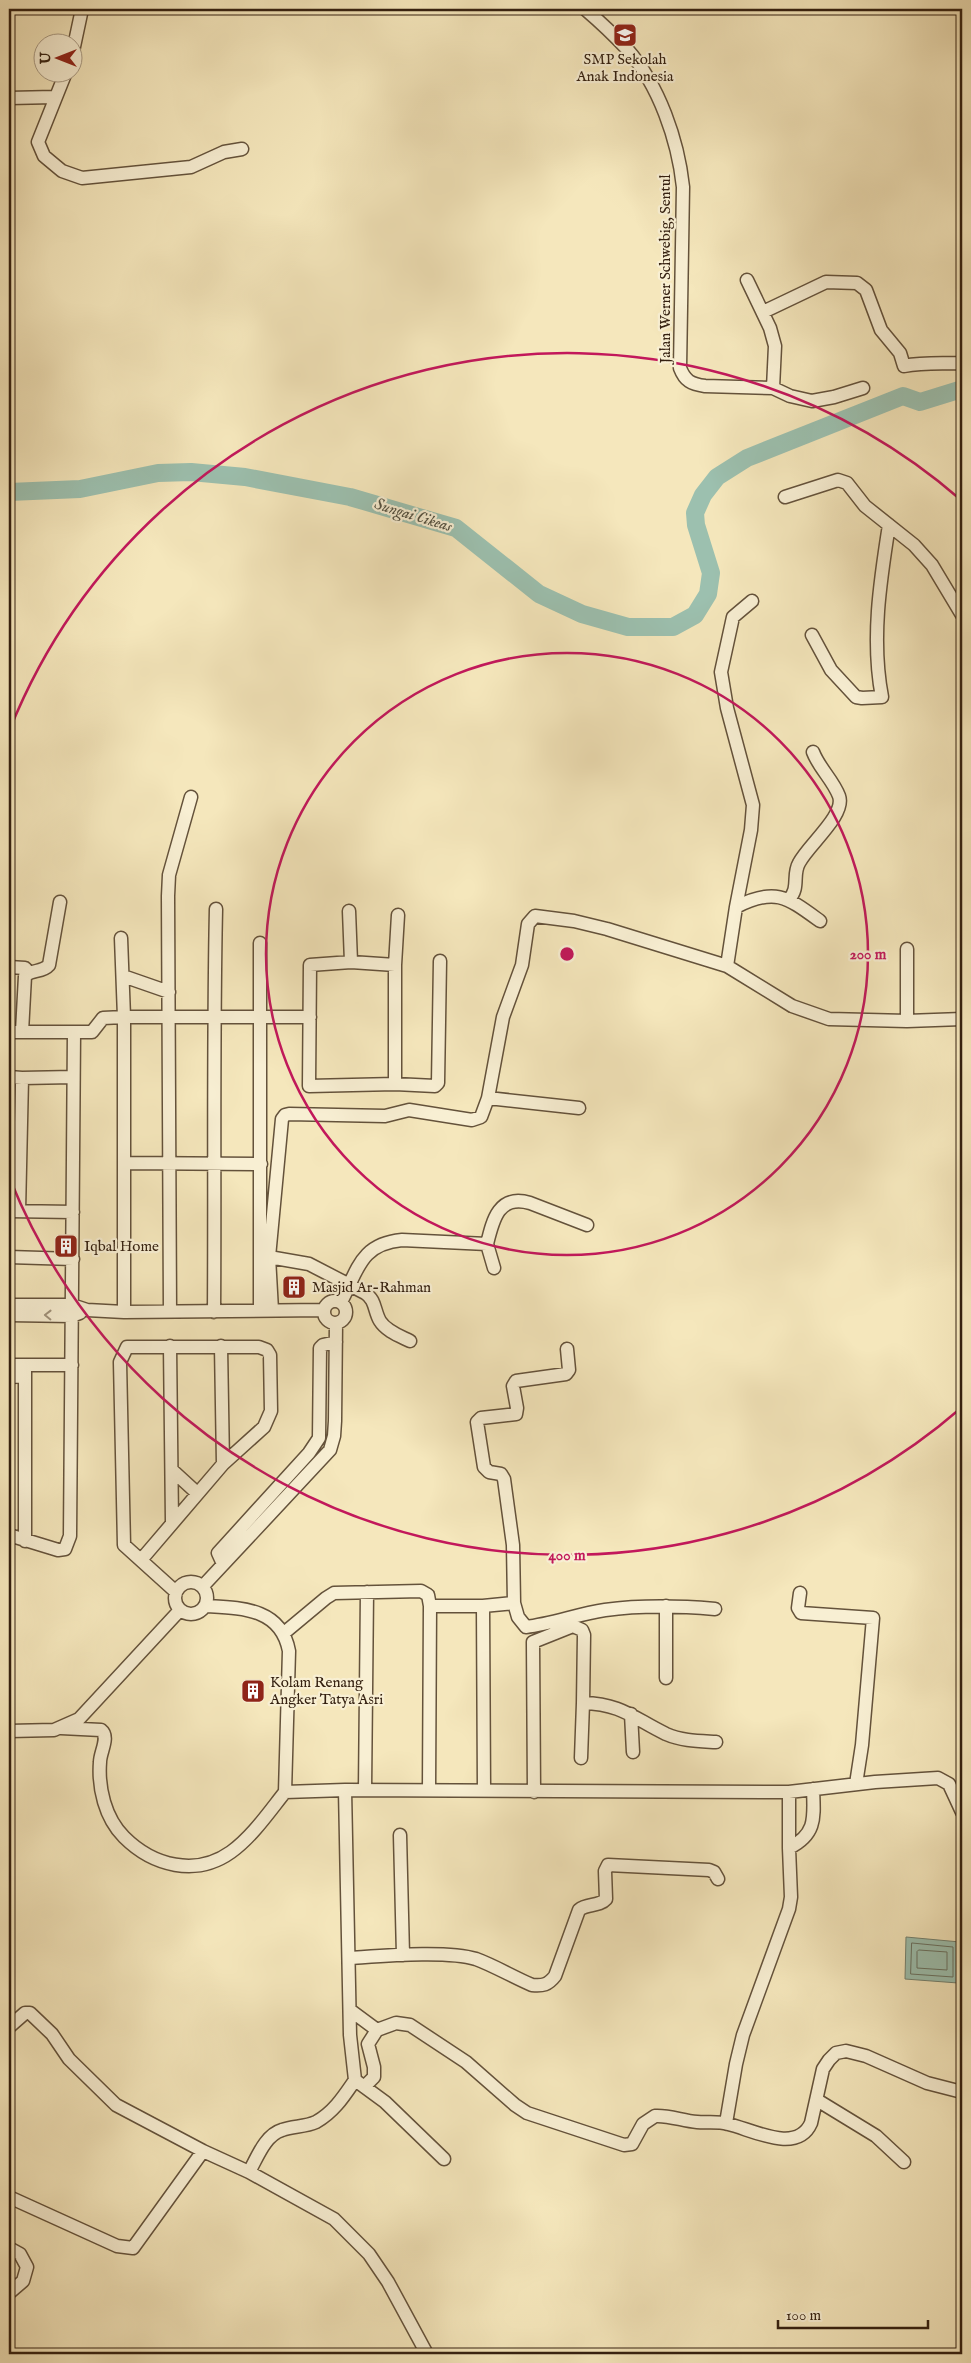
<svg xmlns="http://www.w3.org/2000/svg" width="971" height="2363" viewBox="0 0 971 2363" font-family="'IM FELL English',serif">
<rect width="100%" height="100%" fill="#f5e7bc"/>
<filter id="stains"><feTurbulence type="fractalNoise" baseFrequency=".004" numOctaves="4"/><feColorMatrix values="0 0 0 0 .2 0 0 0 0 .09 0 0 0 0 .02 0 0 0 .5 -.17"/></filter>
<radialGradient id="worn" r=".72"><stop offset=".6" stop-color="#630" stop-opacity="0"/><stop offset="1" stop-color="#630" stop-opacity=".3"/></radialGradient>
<!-- water -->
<path fill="#9cc0af" stroke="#72806f" d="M906 1937 960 1942 958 1983 905 1979Z"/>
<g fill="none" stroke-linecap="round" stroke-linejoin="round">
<!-- shore -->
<path stroke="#687060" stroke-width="1" d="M912 1943 953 1947V1977L911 1974Z
M919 1950 947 1952V1970L917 1968V1952Z"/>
<!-- river -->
<path stroke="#9cc0af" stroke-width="18" d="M9 492 80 489 158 473 191 472 245 477 350 497 456 528 539 594 582 614 628 627H673L695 615 708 594 711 573 696 525 695 513 703 495 717 477 747 458 903 396 920 402 962 389"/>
<!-- minor casing -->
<g stroke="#64523b" stroke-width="15">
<path id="minor" d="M585 9C599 21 614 35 627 49 659 85 678 140 683 187L680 368C685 381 691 384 705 386L773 388 790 396 812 401 834 397 863 388
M72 56 82 9
M66 72 38 142 44 156 62 171 82 178 191 167 224 152 242 149
M9 98 54 97
M747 280 770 328 775 346 773 388
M763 312 826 282 857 283 866 290 881 330 900 353 904 366C924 362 942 364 962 363
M785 497 838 480 847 483 865 506 914 545 932 565 962 615
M812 635 831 670 856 697 862 698 882 697C871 640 880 582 889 525
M789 899C800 888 792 875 799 863 808 845 846 815 839 796 833 780 819 768 813 752
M736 907C775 887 787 897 820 921
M349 911 351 962
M121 938 124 1017V1312
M260 943V1310
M395 965 351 962 310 965 309 1086 395 1084 435 1086 438 1083 440 961
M727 966 736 907 751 830 753 805 727 708 721 672 733 617 752 601
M9 967 25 968 29 973
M123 976 169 992
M907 1021V949
M9 1032H92L103 1018 124 1017H310
M22 1032 25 976C32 969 42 973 49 965L60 902
M9 1077 22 1078 19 1211
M22 1078 73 1077
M395 1084V965L398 915
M488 1098 579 1108
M125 1163 261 1164
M9 1211 73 1212
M487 1244 494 1268
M9 1257 73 1259
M269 1257 309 1264 365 1293C376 1300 374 1311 380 1321 386 1331 400 1336 410 1341
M324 1312a11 11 0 1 1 22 0a11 11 0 1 1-22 0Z
M341 1302C358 1270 360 1244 402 1240L487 1244C493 1219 499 1194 530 1203L587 1225
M9 1305H72L87 1310 124 1312 324 1310
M272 1310 269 1257 282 1119 285 1115 289 1114 385 1116 409 1110 472 1120 481 1117 488 1098 503 1017 522 965 528 924 535 916 574 921 607 929 727 966 792 1006 829 1019 907 1021 962 1019
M170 1312 168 896 169 875 191 797
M214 1312C215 1178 213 1043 216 909
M9 1315 72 1316 80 1313
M170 1346 172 1522
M9 1365H72
M25 1365V1541
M9 1377 25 1376
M173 1471 197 1493
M9 1535 58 1550 65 1549 70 1536 74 1032
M141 1560 223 1464 221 1346
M223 1564 218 1553 309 1453 319 1438 320 1348 323 1345 336 1342
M175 1598a16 16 0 1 1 32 0a16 16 0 1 1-32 0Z
M203 1586 330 1450 334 1436 335 1421 336 1323
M176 1592 124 1545 120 1362 127 1347H259L267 1350 270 1355 271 1411 264 1427 223 1464
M800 1593 798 1608 801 1613 873 1618 862 1745 856 1784
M514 1603 513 1545 504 1479 501 1474 489 1472 484 1467 477 1422 481 1418 516 1414 517 1408 513 1386 516 1381 566 1374 569 1370 567 1349
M206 1606C242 1608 281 1608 289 1651L285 1792 345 1790 789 1792 875 1782 938 1778 949 1784 962 1812
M483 1606 484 1790
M284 1633 326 1598 334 1593 421 1591 428 1595 430 1606H483L514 1603 518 1617 526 1627C552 1624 578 1614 605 1610 642 1605 679 1606 715 1609
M666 1678V1606
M631 1714 633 1752
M61 1728 101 1730C110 1737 100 1752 100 1762 98 1788 105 1818 124 1837 153 1866 196 1877 231 1852 252 1837 269 1812 285 1792
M9 1731 54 1730 79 1719 180 1610
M581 1758 583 1703
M345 1790 350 2035 355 2080 385 2102 444 2159
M365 1790 367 1592
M429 1790 430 1606
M534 1792 533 1642 573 1626 582 1630 584 1635 583 1703C622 1704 633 1718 666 1734 682 1741 699 1741 716 1742
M789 1792V1848
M400 1835 403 1955
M349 1958C381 1956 447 1950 476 1959 495 1966 513 1977 532 1985 543 1986 548 1985 555 1976L579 1910C587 1903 599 1907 606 1899L605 1871 608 1865 709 1870 714 1872 718 1879
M350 2010 377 2030 368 2044 374 2067V2077L365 2086
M9 2027 25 2013H30L52 2034 69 2059 116 2105 203 2151 249 2172 334 2219 369 2254 388 2282 427 2354
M377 2030 396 2023 410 2025 466 2062 515 2105 527 2113 624 2145 632 2144 643 2124 655 2116C669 2115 683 2121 697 2122 707 2123 718 2121 728 2124 751 2129 797 2155 811 2123L823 2069 829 2060 836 2053 846 2051 866 2056 927 2083 962 2092
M817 2100 876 2136 904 2162
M726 2123 736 2064 743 2035 789 1909 791 1897 789 1848C817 1834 814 1817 813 1789
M249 2172C257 2158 265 2135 282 2130 293 2126 305 2127 316 2122 334 2112 344 2096 355 2080
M9 2197 117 2246 133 2248 203 2151
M9 2248 20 2254 27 2267 23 2281 9 2293"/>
</g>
<!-- minor -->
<use href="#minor" stroke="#f8efd3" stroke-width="12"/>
</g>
<!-- one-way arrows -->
<defs><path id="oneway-chevron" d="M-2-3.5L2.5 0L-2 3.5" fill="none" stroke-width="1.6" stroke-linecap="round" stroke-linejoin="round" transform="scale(1.25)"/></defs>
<use stroke="#a0927b" href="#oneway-chevron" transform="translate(48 1315) rotate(-179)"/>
<!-- distance rings -->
<g fill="none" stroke="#c2185b" stroke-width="2.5">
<circle cx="567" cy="954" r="301"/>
<path d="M961 1408A601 601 0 0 1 10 1179M10 729A601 601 0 0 1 961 500"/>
</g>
<!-- icons -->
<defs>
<g id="school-square" transform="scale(1.25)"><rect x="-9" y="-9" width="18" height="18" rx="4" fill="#8f2418" stroke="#f8efd3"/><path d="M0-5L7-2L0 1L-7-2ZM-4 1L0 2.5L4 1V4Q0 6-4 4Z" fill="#fff"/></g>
<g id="building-square" transform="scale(1.25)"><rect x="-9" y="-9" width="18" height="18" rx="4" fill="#8f2418" stroke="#f8efd3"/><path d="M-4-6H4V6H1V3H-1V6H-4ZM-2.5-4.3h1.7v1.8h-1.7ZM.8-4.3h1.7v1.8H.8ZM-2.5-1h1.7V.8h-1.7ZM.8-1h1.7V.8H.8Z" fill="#fff"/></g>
</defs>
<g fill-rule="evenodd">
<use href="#school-square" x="625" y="35"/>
<use href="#building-square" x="66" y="1246"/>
<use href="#building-square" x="294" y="1287"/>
<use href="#building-square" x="253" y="1691"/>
</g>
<g text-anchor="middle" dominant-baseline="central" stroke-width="4.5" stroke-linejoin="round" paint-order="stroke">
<!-- poi labels -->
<g font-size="15" fill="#342010" stroke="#f8efd3" text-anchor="start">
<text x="625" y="59" text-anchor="middle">SMP Sekolah<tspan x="625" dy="17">Anak Indonesia</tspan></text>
<text x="84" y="1246">Iqbal Home</text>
<text x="312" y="1287">Masjid Ar-Rahman</text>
<text x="270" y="1682">Kolam Renang<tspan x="270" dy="17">Angker Tatya Asri</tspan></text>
</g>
<!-- street labels -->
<g font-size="15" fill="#342010" stroke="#f8efd3">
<text transform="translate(665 269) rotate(-90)">Jalan Werner Schwebig, Sentul</text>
</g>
<!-- water labels -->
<g font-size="16" font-style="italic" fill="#535040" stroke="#f8efd3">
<text transform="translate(413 516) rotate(17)">Sungai Cikeas</text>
</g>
</g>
<circle cx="567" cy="954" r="8" fill="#c2185b" stroke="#f8efd3" stroke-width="2.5"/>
<g font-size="15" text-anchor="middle" font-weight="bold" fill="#c2185b" stroke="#f8efd3" stroke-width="4.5" stroke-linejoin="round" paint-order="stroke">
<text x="868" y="959">200 m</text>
<text x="567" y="1560">400 m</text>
</g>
<!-- margin -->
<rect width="971" height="2363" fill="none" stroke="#f5e7bc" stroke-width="30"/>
<rect x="10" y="10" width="951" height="2343" fill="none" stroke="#342010" stroke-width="2.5"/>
<rect x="15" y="15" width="941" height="2333" fill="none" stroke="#342010"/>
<!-- north arrow -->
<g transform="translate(58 58) rotate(270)"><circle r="24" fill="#f8efd3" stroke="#aa9c85"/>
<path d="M0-4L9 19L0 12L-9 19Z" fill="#8f2418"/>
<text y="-8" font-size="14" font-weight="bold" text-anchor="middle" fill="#342010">U</text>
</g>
<!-- scale -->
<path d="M778 2320v8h150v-8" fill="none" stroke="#342010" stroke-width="2.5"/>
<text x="786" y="2320" font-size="15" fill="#342010" stroke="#f8efd3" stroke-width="4" paint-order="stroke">100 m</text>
<rect width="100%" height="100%" filter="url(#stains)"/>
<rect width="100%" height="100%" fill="url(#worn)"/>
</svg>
